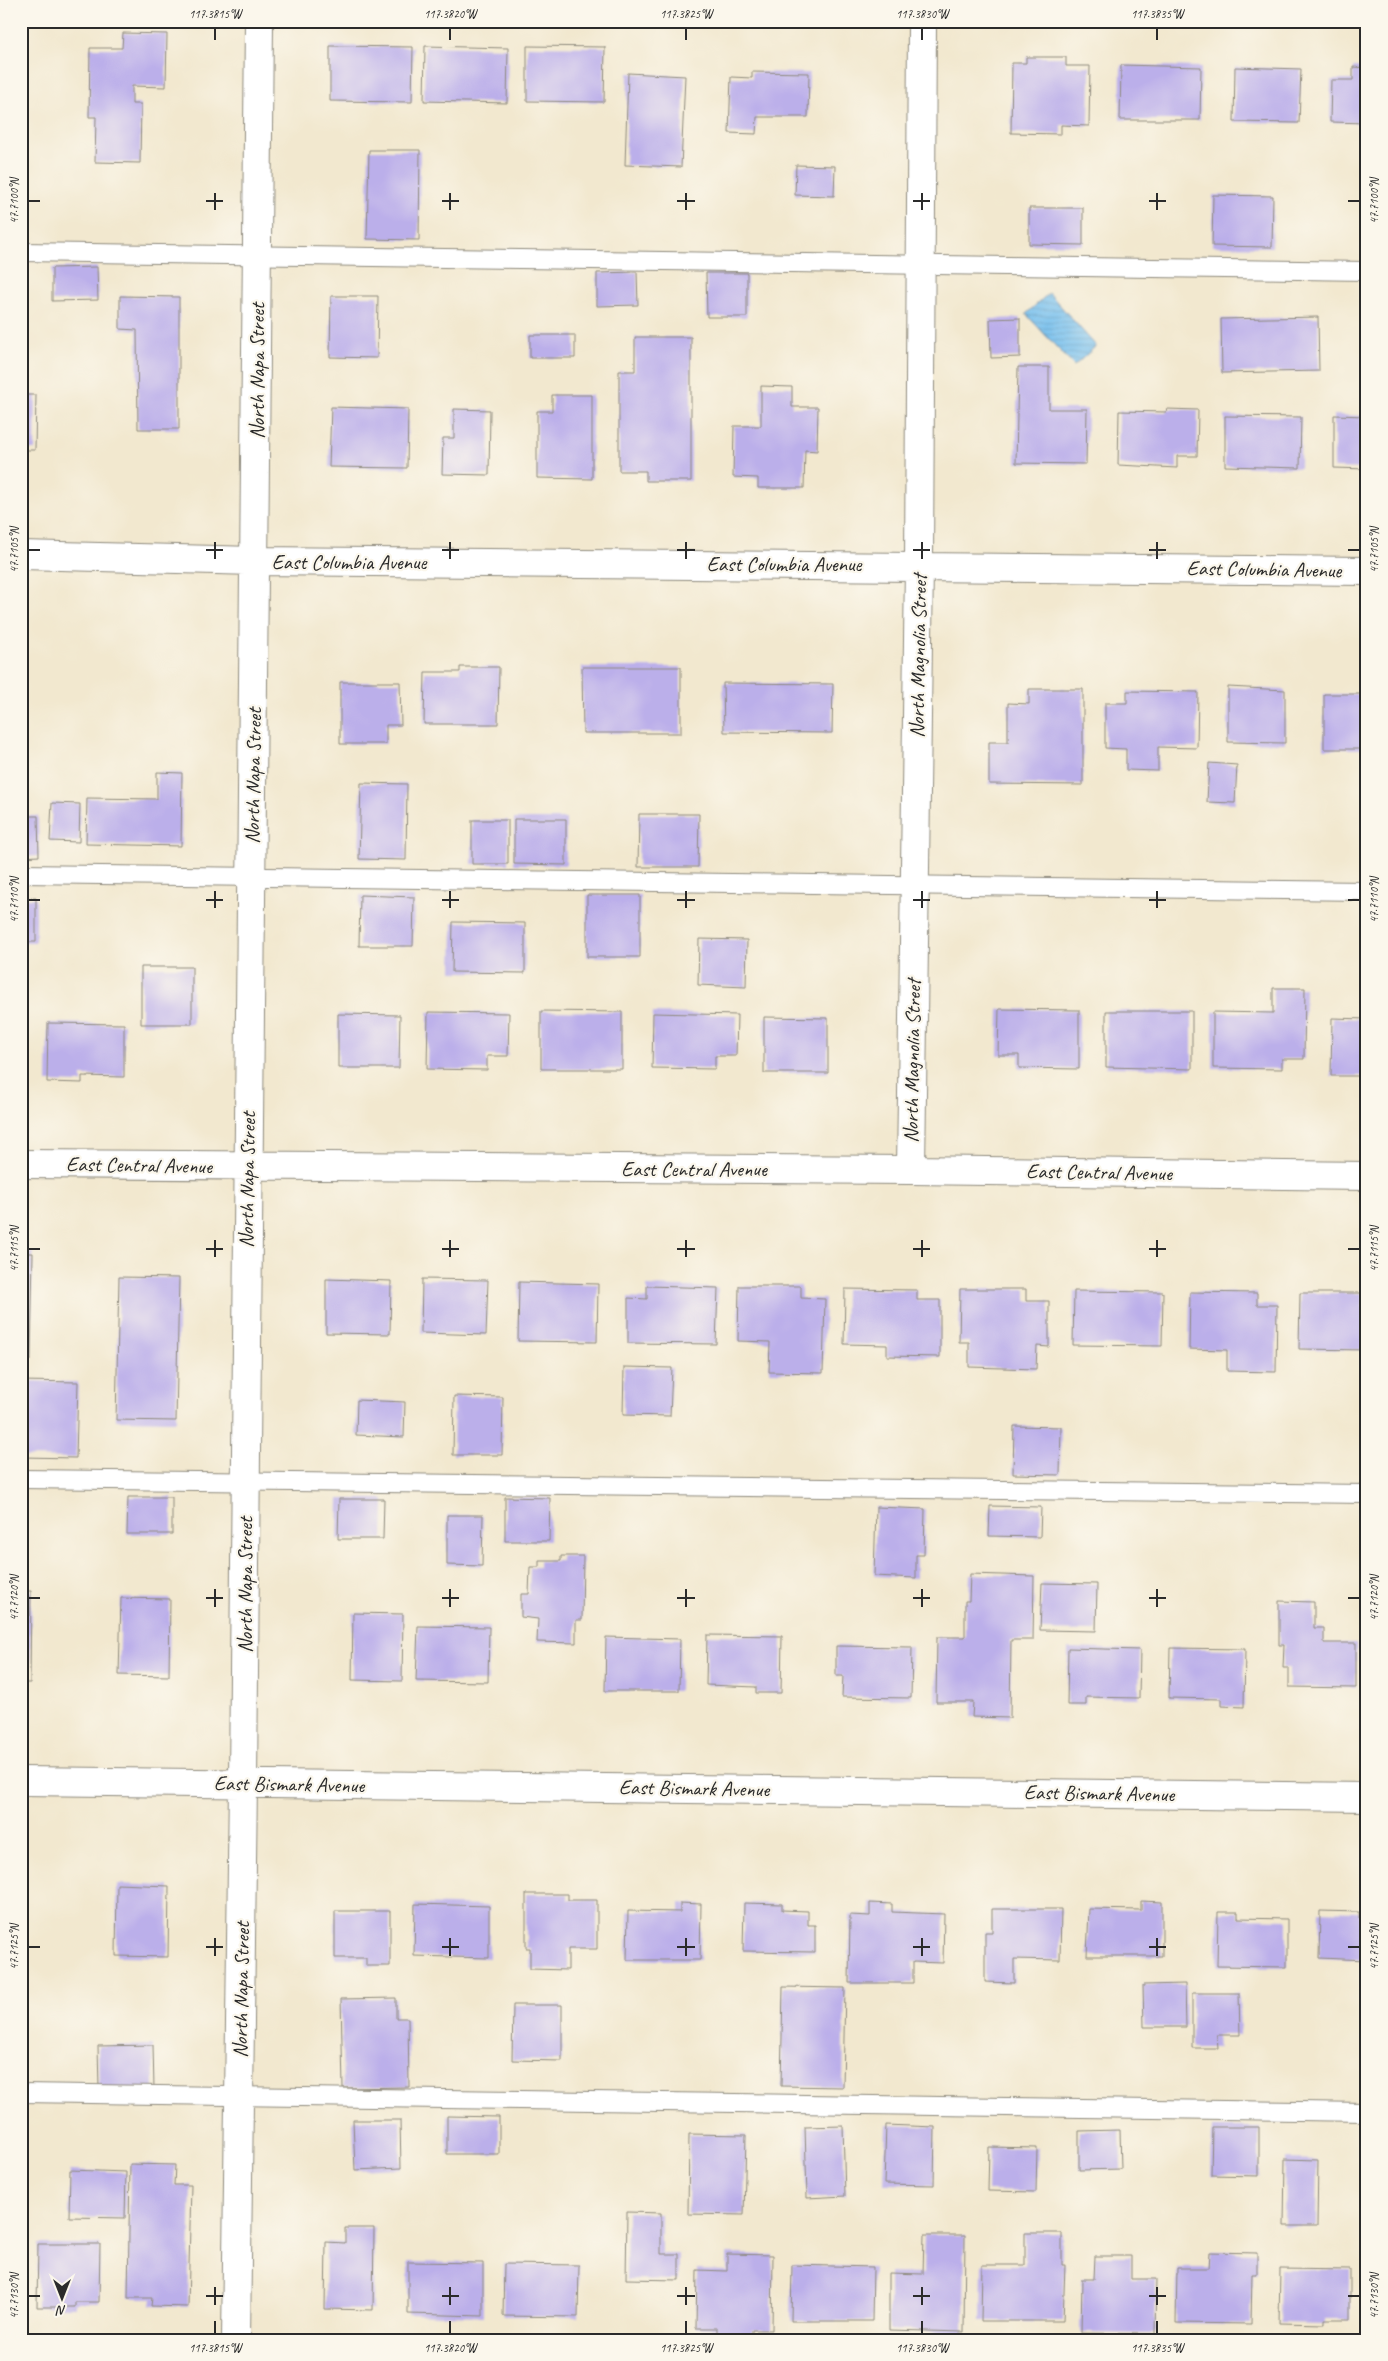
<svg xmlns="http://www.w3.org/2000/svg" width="1388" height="2361" viewBox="0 0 1388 2361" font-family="Caveat,sans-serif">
<defs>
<pattern id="water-rules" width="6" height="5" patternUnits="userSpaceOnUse" patternTransform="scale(1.25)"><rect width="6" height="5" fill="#75bfee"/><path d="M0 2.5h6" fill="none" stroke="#65a4cc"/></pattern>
</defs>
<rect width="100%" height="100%" fill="#fbf7ec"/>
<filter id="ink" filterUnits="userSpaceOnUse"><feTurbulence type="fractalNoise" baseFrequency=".02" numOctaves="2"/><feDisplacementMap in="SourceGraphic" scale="10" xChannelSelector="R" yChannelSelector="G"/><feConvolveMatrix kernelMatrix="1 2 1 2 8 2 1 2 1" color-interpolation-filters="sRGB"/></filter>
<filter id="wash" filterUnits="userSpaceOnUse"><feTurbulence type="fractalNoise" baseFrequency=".0096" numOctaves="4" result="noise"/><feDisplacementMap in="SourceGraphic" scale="20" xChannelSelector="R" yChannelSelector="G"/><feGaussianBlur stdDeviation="1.12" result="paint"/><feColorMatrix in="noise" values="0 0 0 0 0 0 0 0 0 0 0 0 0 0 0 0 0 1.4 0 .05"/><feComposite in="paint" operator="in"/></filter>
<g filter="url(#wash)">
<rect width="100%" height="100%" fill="#f2e8cf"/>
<!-- water -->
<path fill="url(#water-rules)" stroke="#50758c" d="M1049 293 1096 346 1074 366 1026 314Z"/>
<g id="blocks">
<!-- building -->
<path fill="#bbafea" d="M123 33 167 34 166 87 132 86V104H141L140 163 95 162 96 117H89L90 48H122Z
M330 46 413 47 412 102 330 101Z
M425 46 508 48 507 103 424 101Z
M527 46 605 47 604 102 527 101Z
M1026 57H1066V66H1090L1089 126 1061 125V134L1011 133 1012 63H1026Z
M1121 65 1201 67 1200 120H1120Z
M1235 67 1301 69 1299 123 1234 122Z
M1353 67 1367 68V123L1330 122 1331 80H1353Z
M752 72 809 73 808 117H757L756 134 729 133 731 77 752 78Z
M628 73 685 76 681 167 625 165Z
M369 150H420L419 240 367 239Z
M796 165 835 166 834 196 795 195Z
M1213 195 1273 196 1272 247 1212 246Z
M1029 208H1083V245L1029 244Z
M97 267 98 300 52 301V268Z
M637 272 638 305 597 306V273Z
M706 273H747V317H707Z
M120 296 179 297V429H138L137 330 120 329Z
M331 296H378L377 358 330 357Z
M1318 317 1319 371 1222 373 1221 319Z
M1020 318V357L991 358 990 319Z
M530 335H575V358H530Z
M635 337H691V481H646V471H619V371H635Z
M1018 367H1049V409H1087L1086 464 1016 463Z
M761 386 792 387V407H818L817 451 805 450 804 488H758V478L733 477 734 426H761Z
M21 395H36L35 450H21Z
M552 395H592V479L537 478V411H552Z
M331 407 408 409 407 468 329 467Z
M454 409 490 410 489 475 442 474 443 438H454Z
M1167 409 1198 410 1197 456H1177V468L1118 465 1119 411 1166 412Z
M1334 415 1367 416V469L1334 468Z
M1225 416 1301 417 1300 468 1225 466Z
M21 660H24L23 735H21Z
M460 667H499L498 724H424L425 672H460Z
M582 667H681V733H583Z
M340 682H400L401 725H386V744H340Z
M723 683 833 684 832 733 724 732Z
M1228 687 1285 690V743L1228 742Z
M1029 689H1083V785L989 784V742H1008V703L1029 704Z
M1127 691 1198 692 1197 748 1158 747V771L1126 770V749L1105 748V703H1127Z
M1324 694H1367V749H1324Z
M1209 763 1237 765 1235 803 1207 802Z
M157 772 182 773 181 846 86 844 87 798 157 799Z
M361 783 407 784 406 860 359 859Z
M52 803 80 804 79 842 50 841Z
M639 814H699L698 867H638Z
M21 816H38L39 856 21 857Z
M514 819H566V865L514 864Z
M472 820H508V864H472Z
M360 895 414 897 413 946H359Z
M587 895H640V957H587Z
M21 898H36V942H21Z
M453 922 525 923V973L452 972Z
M699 939 747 940 746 987 698 985Z
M141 967H192V1024H141Z
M1273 988H1305L1304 1059H1282V1069L1213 1068V1012L1273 1013Z
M999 1009 1079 1010V1069L1019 1068V1055H998Z
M541 1011 622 1012V1069H541Z
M1106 1011H1192V1069L1106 1067Z
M428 1012 509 1013 508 1056H487V1070L427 1069Z
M653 1013 737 1015 736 1056H715V1069L652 1068Z
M338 1014 400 1015 399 1068H338Z
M764 1017 828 1018V1073H764Z
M1332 1018 1367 1019V1076H1331Z
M48 1023 124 1024V1077L82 1076V1083L47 1082Z
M21 1253H33L31 1360H21Z
M119 1277 179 1278 176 1421 116 1420Z
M326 1279 391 1281 390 1334 326 1333Z
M422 1279 488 1280 486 1335 421 1333Z
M519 1282 598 1284 597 1342 518 1341Z
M647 1286 718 1288 716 1344 628 1343V1298L647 1299Z
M739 1286H801V1298L825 1299 823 1373 769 1372 770 1342 738 1341Z
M845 1289 917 1290V1300H940V1357L887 1356V1345L844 1344Z
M960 1289H1026V1301H1049V1347L1037 1346 1036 1369 969 1367V1342H959Z
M1074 1291 1163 1292 1162 1346 1073 1345Z
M1190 1292 1257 1293V1305H1277L1276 1372 1227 1371V1350L1189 1349Z
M1300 1293H1362V1307H1367V1350L1299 1349Z
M624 1367 672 1368 670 1416 623 1415Z
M21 1381 78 1382 76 1458 21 1457Z
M454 1396 503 1397 502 1455H453Z
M357 1400 405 1402 404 1437 356 1435Z
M1014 1426 1061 1427 1060 1475 1013 1474Z
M128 1497H172V1534H127Z
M505 1497 550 1498 549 1541H505Z
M339 1499H384L383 1539H338Z
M990 1506 1041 1507 1040 1537 989 1536Z
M876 1507 925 1509 924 1555H916V1578L874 1576Z
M447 1515H483L482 1566 447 1565Z
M561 1556H583L582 1620H576V1643L537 1642 538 1619 521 1617V1594H529L530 1567H539V1561H561Z
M970 1574 1034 1576 1033 1640H1011L1010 1718 972 1717 973 1702H936L937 1637H965V1601H969Z
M1042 1583 1097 1584 1096 1631 1040 1630Z
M21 1591H31L30 1683H21Z
M121 1598 170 1599 169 1676 119 1675Z
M1279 1601 1314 1602V1628H1324V1643H1356V1688L1289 1687V1668H1283L1284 1645H1279Z
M353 1613 403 1614 402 1681 352 1680Z
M418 1626 489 1627 488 1682 416 1681Z
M707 1635 782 1636 781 1693H756V1687L706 1685Z
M606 1637 680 1639 679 1691H605Z
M836 1646 912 1647 911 1698 842 1697 843 1676H836Z
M1068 1648 1140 1650 1139 1698 1086 1697V1705H1067Z
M1170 1648 1245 1649 1244 1707 1221 1706V1699L1169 1698Z
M117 1884 169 1886 168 1957 116 1956Z
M526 1894H568V1900H597V1949H568V1970L530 1969V1948H526Z
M1141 1901 1162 1902V1956H1087L1089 1909 1141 1910Z
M680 1903 701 1904 700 1960H627L628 1911 680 1912Z
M744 1903 782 1904V1910L808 1911V1925H815V1952L743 1951Z
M870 1903 892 1904V1912L944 1914 943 1963 913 1962V1983H849L850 1915 870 1916Z
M415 1904 489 1906V1958L414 1956Z
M992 1909H1061L1060 1960 1014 1959V1983L985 1982V1932H992Z
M335 1911H390V1966H366V1958H335Z
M1320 1911 1359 1912V1918H1367V1960L1319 1958Z
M1218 1912H1238V1918L1287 1919V1967L1217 1966Z
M1185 1984 1186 2027H1144L1143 1985Z
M783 1987 845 1988 843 2087 781 2086Z
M1192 1993H1239L1240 2035H1217L1218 2048H1192Z
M396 1998V2018H408L409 2087 343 2088 341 1999Z
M513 2005H562V2061L512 2060Z
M153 2045 154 2089H99L98 2046Z
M447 2116 499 2117V2154H447Z
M353 2120H400L401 2168 355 2170Z
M886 2125 935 2127 934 2185 884 2184Z
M843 2126 845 2196 807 2198 805 2127Z
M1212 2127H1259V2176L1211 2175Z
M1120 2130 1121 2169 1079 2170V2131Z
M689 2134 746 2135 744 2215 688 2214Z
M1364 2136H1367V2166H1364Z
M989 2147 1037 2148 1036 2192 988 2191Z
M1285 2159 1318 2160 1317 2226H1284Z
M130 2164 175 2165 174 2185H191L188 2307 151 2306 152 2298H128Z
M70 2170 126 2172 125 2218 69 2217Z
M627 2212 661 2213V2254H679V2280L626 2279Z
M345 2228H374L373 2310 325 2309 326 2242 345 2243Z
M1025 2233H1062V2265H1065L1063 2321H981L982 2265H1025Z
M924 2235H965L964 2332 889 2330V2273L923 2274Z
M38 2244H100L99 2302H75V2307H37Z
M1210 2252 1257 2253V2274H1252L1251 2324 1176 2323 1177 2268H1209Z
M727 2254 773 2255 772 2330H752V2338H717V2328H696L697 2270 727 2271Z
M1095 2256H1131V2279H1156L1155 2334 1081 2333 1082 2279H1094Z
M408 2262 483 2263V2316L408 2314Z
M504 2264 579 2265 578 2317 503 2316Z
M792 2265 873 2267 872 2321H791Z
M1280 2269 1350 2270V2319H1325V2324L1279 2323Z"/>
</g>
</g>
<g filter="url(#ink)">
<use href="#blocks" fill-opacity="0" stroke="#8e8a7d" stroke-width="1"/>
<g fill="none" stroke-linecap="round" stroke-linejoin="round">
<!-- service casing -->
<g stroke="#8e8a7d" stroke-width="20">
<path id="service" d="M21 252 1367 271
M21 874 1367 891
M21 1479 1367 1494
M21 2093 1367 2112"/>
</g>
<!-- minor casing -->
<g stroke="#8e8a7d" stroke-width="30">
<path id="minor" d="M21 555 255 561 1367 571
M21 1164 911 1170 1367 1176
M911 1170 919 565 922 21
M21 1781 1367 1797
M236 2340 243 1783 259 21"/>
</g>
<!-- service -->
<use href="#service" stroke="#fff" stroke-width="18"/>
<!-- minor -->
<use href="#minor" stroke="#fff" stroke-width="28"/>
</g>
</g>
<!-- ticks -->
<path fill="none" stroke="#2b2b2b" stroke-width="2" d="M215 28V40M450 28V40M686 28V40M922 28V40M1157 28V40M215 193V210M450 193V210M686 193V210M922 193V210M1157 193V210M28 201H40M206 201H223M442 201H459M677 201H695M913 201H930M1149 201H1166M1348 201H1360M215 542V559M450 542V559M686 542V559M922 542V559M1157 542V559M28 550H40M206 550H223M442 550H459M677 550H695M913 550H930M1149 550H1166M1348 550H1360M215 891V908M450 891V908M686 891V908M922 891V908M1157 891V908M28 900H40M206 900H223M442 900H459M677 900H695M913 900H930M1149 900H1166M1348 900H1360M215 1240V1257M450 1240V1257M686 1240V1257M922 1240V1257M1157 1240V1257M28 1249H40M206 1249H223M442 1249H459M677 1249H695M913 1249H930M1149 1249H1166M1348 1249H1360M215 1589V1607M450 1589V1607M686 1589V1607M922 1589V1607M1157 1589V1607M28 1598H40M206 1598H223M442 1598H459M677 1598H695M913 1598H930M1149 1598H1166M1348 1598H1360M215 1938V1956M450 1938V1956M686 1938V1956M922 1938V1956M1157 1938V1956M28 1947H40M206 1947H223M442 1947H459M677 1947H695M913 1947H930M1149 1947H1166M1348 1947H1360M215 2287V2305M450 2287V2305M686 2287V2305M922 2287V2305M1157 2287V2305M28 2296H40M206 2296H223M442 2296H459M677 2296H695M913 2296H930M1149 2296H1166M1348 2296H1360M215 2321V2334M450 2321V2334M686 2321V2334M922 2321V2334M1157 2321V2334"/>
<g text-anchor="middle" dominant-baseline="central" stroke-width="4.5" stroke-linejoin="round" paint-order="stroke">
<!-- street labels -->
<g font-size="21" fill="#2b2b2b" stroke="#fbf7ec">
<text transform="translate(257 371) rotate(-90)">North Napa Street</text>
<text x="349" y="562">East Columbia Avenue</text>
<text x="784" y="564">East Columbia Avenue</text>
<text transform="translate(1264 569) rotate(1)">East Columbia Avenue</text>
<text transform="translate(918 656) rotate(-89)">North Magnolia Street</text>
<text transform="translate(253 776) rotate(-89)">North Napa Street</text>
<text transform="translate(912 1061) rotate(-89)">North Magnolia Street</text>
<text transform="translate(139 1165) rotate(1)">East Central Avenue</text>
<text x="694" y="1169">East Central Avenue</text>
<text transform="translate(1099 1172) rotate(1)">East Central Avenue</text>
<text transform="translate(247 1180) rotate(-89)">North Napa Street</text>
<text transform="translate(245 1585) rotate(-90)">North Napa Street</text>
<text transform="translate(289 1784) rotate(1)">East Bismark Avenue</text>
<text transform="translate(694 1788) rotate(1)">East Bismark Avenue</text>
<text transform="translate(1099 1793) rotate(1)">East Bismark Avenue</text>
<text transform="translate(241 1990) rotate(-89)">North Napa Street</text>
</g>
</g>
<!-- margin -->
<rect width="1388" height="2361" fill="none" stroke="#fbf7ec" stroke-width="55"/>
<!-- north arrow -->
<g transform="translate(62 2298) rotate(180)" stroke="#fbf7ec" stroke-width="4" paint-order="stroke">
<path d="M0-4L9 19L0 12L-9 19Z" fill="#2b2b2b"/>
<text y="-8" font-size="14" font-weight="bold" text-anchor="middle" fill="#2b2b2b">N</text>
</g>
<rect x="28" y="28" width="1332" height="2306" fill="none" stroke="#2b2b2b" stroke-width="2"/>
<g font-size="12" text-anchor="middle" fill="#2b2b2b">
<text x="215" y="18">117.3815°W</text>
<text x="450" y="18">117.3820°W</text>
<text x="686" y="18">117.3825°W</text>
<text x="922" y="18">117.3830°W</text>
<text x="1157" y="18">117.3835°W</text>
<text transform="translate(1374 201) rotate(-90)" y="4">47.7100°N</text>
<text transform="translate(14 201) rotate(-90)" y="4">47.7100°N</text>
<text transform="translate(1374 550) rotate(-90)" y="4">47.7105°N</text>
<text transform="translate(14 550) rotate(-90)" y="4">47.7105°N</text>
<text transform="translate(1374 900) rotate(-90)" y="4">47.7110°N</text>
<text transform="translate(14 900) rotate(-90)" y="4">47.7110°N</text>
<text transform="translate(1374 1249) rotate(-90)" y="4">47.7115°N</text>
<text transform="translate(14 1249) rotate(-90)" y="4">47.7115°N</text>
<text transform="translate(14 1598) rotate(-90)" y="4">47.7120°N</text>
<text transform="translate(1374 1598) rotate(-90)" y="4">47.7120°N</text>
<text transform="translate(1374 1947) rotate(-90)" y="4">47.7125°N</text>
<text transform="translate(14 1947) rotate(-90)" y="4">47.7125°N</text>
<text transform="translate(1374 2296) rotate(-90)" y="4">47.7130°N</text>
<text transform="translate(14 2296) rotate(-90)" y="4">47.7130°N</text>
<text x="215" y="2352">117.3815°W</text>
<text x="450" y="2352">117.3820°W</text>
<text x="686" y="2352">117.3825°W</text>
<text x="922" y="2352">117.3830°W</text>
<text x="1157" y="2352">117.3835°W</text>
</g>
</svg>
